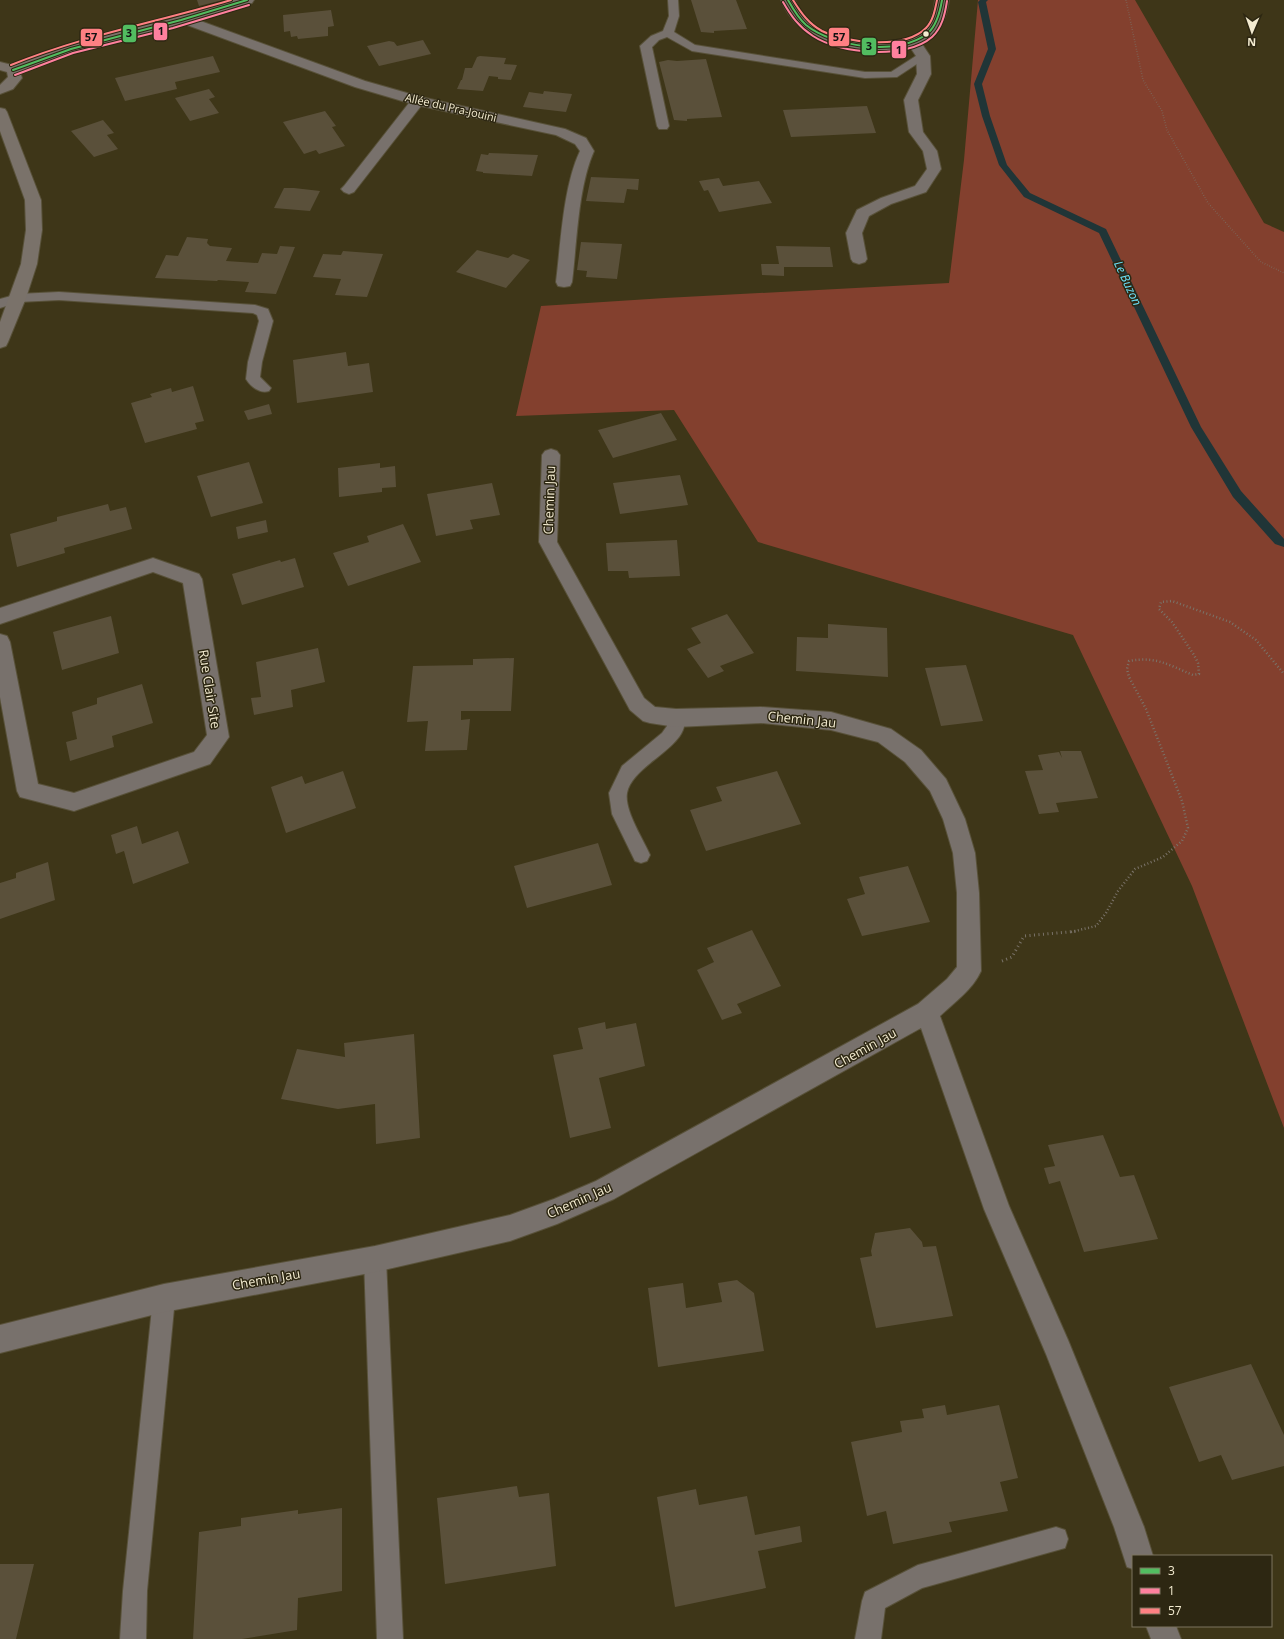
<svg xmlns="http://www.w3.org/2000/svg" width="1284" height="1639" viewBox="0 0 1284 1639" font-family="'Open Sans',sans-serif">
<rect width="100%" height="100%" fill="#3e3618"/>
<!-- green -->
<path fill="#83402e" d="M978 0H1135L1264 223 1284 232V1128L1192 886 1073 635 758 542 674 410 516 416 541 306 665 298 949 283 964 160Z"/>
<g fill="none" stroke-linecap="round" stroke-linejoin="round">
<!-- stream -->
<path fill="#203537" fill-rule="evenodd" d="M980 0H988L986 2 996 49 982 84 990 116 1007 165 1030 193 1106 229 1201 427 1241 491 1284 539V547L1275 544 1233 497 1191 427 1099 233 1024 197 999 165 982 116 974 84 988 49 978 2Z"/>
</g>
<!-- building -->
<path fill="#5a503a" d="M197 0H223L199 6Z
M691 0H736L747 29 714 31V33L701 32Z
M331 10 334 26 328 27V36L298 39 297 36 291 37 290 31 284 32 283 15Z
M423 40 431 54 379 66 367 46 389 41 394 42 397 46Z
M213 56 220 72 175 82 177 89 125 101 115 78Z
M480 56 506 58 504 64 517 65 511 80 498 79V77L489 76 483 91 457 89 461 80H462L465 68H472L477 57Z
M706 59 722 117 687 119V121L674 120 659 62 668 60 677 61Z
M209 89 215 97 209 99 219 113 190 121 175 98Z
M544 91 572 94 566 112 523 107 529 92 543 94Z
M867 106 876 133 791 137 783 110Z
M325 111 336 126 332 127 345 146 319 154 316 150 304 154 283 122Z
M103 120 114 133 107 135 118 149 94 157 71 131Z
M489 153 538 155 532 176 483 173V172L476 171 481 154 488 155Z
M591 177 639 179 638 190 627 189 624 203 586 201Z
M719 178 723 186 759 181 772 203 719 212 708 190 704 191 699 181Z
M284 188H294L320 191 310 211 274 208Z
M187 237 208 239 207 243 210 246 232 248 226 261 258 263 262 253 277 254 280 246 295 247 276 294 245 292 249 282 218 280 217 281 155 278 166 255 178 256Z
M581 242 622 244 617 279 586 277 587 271 577 270Z
M776 246 830 247 833 267H784V276L762 275 761 264H779Z
M477 250 508 258 513 254 530 260 506 288 456 272Z
M343 251 383 254 367 297 335 295 341 279 313 277 323 254 341 255Z
M346 352 348 366 369 363 373 392 297 403 293 360Z
M193 386 204 421 195 423 197 429 145 443 131 403 152 397 150 394 171 388 172 392Z
M269 404 272 414 248 420 244 411Z
M661 413 677 440 613 458 598 430Z
M249 462 263 503 211 517 197 476Z
M380 463V468L395 466 396 487 382 488V492L339 497 338 468Z
M680 475 688 505 620 514 613 483Z
M492 483 500 515 470 520 473 529 436 536 427 494Z
M108 504 110 511 126 507 132 529 64 548 65 553 17 567 10 534 57 521V517Z
M266 520 268 532 238 539 236 527Z
M403 524 421 562 348 586 333 553 369 542 367 536Z
M677 540 680 576 629 578 628 571H608L606 543Z
M295 558 304 587 242 605 232 574 280 560 281 562Z
M727 614 754 653 720 666 724 671 708 678 687 649 701 643 691 628Z
M111 616 119 653 62 670 53 632Z
M828 624 887 628 888 677 796 671 797 637 828 638Z
M318 648 325 682 291 690 293 707 254 715 251 698 261 697 256 662Z
M514 658 511 711H461V720L470 719 467 750 425 751 428 721 407 722 413 666 473 665V659Z
M966 665 983 721 941 726 925 668Z
M142 684 153 723 112 736 114 747 70 761 66 742 77 739 72 712 97 704V698Z
M1060 751H1081L1098 798 1056 803 1059 812 1039 814 1025 771 1043 770 1038 755 1059 752 1062 758Z
M343 771 356 808 286 833 271 787 302 776 305 784Z
M777 771 801 824 706 851 690 810 722 801 716 787Z
M137 826 142 844 178 831 189 863 133 884 124 851 116 854 111 835Z
M598 843 612 885 527 908 514 866Z
M48 862 55 900 0 919V883L16 878V873Z
M908 866 930 922 862 936 847 899 865 894 859 877Z
M752 930 781 986 737 1004 742 1013 722 1020 697 970 714 962 707 948Z
M605 1022 606 1029 636 1023 645 1066 599 1078 611 1128 570 1138 553 1055 583 1049 578 1028Z
M414 1034 420 1138 376 1144 375 1104 338 1109 281 1099 297 1049 345 1057 344 1043Z
M1103 1135 1120 1177 1134 1175 1158 1239 1084 1252 1060 1181 1049 1184 1044 1168 1055 1166 1048 1145Z
M910 1228 922 1242 923 1247 936 1246 953 1316 876 1328 860 1258 872 1256 871 1251 875 1233Z
M737 1280 754 1293 764 1351 658 1367 648 1288 683 1283 686 1308 722 1302 718 1283Z
M1251 1364 1284 1435V1466L1232 1480 1221 1455 1199 1462 1169 1387Z
M945 1405 947 1415 999 1405 1018 1478 1000 1482 1008 1511 949 1522 952 1532 893 1544 886 1511 867 1516 851 1442 902 1432 900 1421 924 1418 922 1409Z
M517 1486 519 1497 549 1493 556 1566 445 1584 437 1498Z
M696 1489 699 1505 747 1496 755 1535 800 1526 802 1542 758 1551 766 1588 675 1607 657 1497Z
M342 1508V1591L298 1598 297 1630 242 1639H193L199 1532 241 1526V1518L298 1510V1514Z
M0 1564H34L16 1639H0Z"/>
<g fill="none" stroke-linecap="round" stroke-linejoin="round">
<!-- lane casing -->
<g stroke="#585139" stroke-width="2">
<path id="lane" d="M668 0H678L679 16 674 32 695 45 865 72H891L919 54 923 53 929 56 897 77 865 78 692 51 667 37 659 40 652 47 669 126 667 129H659L657 126 640 46 651 36 663 31 669 16Z
M59 292 255 305 268 309 273 321 262 362 260 377 271 388 269 391C260 394 251 387 246 379L248 362 259 321 257 315 253 313 59 300 19 302 0 308V299L18 294Z
M676 711 682 713C698 744 632 763 627 793 624 810 643 839 650 855L647 861 641 863 635 861 612 814 609 793 622 766 662 733 667 726V718L670 713Z
M375 1248 383 1251 386 1259 403 1639H377L364 1259 367 1251Z
M164 1287 172 1290 175 1298 147 1591 146 1639H120L123 1591 153 1298 156 1290Z
M1056 1527 1065 1530 1068 1539 1065 1548 922 1588 885 1608 881 1639H855L862 1601 865 1592 918 1565Z"/>
</g>
<!-- street casing -->
<g stroke="#585139" stroke-width="2">
<path id="street" d="M184 15 365 81 421 97 565 129 586 138 594 151C578 187 577 242 572 282L570 286 564 287 558 286 556 282C561 242 563 187 580 151L575 144 556 135 421 106 354 192 349 194 344 192 341 189 344 186 409 103 355 87 179 22 177 19 179 16Z
M913 37 918 38 930 56 931 74 918 100 923 132 937 151 941 169 926 192 891 204 869 216 862 233 867 259 865 262 859 264 853 262 851 259 846 233 857 210 881 198 915 186 927 169 923 151 909 132 904 100 917 74 916 56 906 41 908 38Z
M551 449 557 451 560 455 557 542 644 698 655 707 676 709 761 707 831 712 891 729 921 750 946 779 965 819 975 853 979 893 981 971C973 989 955 1002 940 1016L1009 1206 1068 1340 1144 1527 1153 1556H1133V1569L1127 1567 1114 1527 1046 1354 984 1209 921 1028 614 1199 557 1224 510 1241 375 1272 164 1312 0 1353V1325L164 1284 375 1246 510 1215 554 1199 596 1181 918 1004 947 979 957 967V893L953 853 943 819 930 791 905 762 878 742 831 730 761 723 676 727 650 723 643 721 630 710 539 542 542 455 545 451Z
M153 558 199 574 202 579 229 737 210 764 74 811 20 797 17 791 0 697V634L7 636 10 642 38 784 74 793 194 752 207 735 183 583 153 572 0 624V608Z
M1146 1626H1176L1181 1639H1151Z"/>
</g>
<!-- secondary casing -->
<g stroke="#585139" stroke-width="2">
<path id="secondary" d="M234 0H254L252 3C226 11 201 19 176 26 123 40 70 49 20 72L22 78 13 89 0 94V85L8 77 7 72 0 70V62L12 65 66 45 167 20Z
M781 0H795C808 35 848 43 882 42 896 42 912 40 923 30 932 23 934 11 935 0H949C947 13 943 27 933 36 924 43 913 46 902 48 859 58 799 45 781 0Z
M0 108 5 109 7 112 41 200 42 230 37 264 26 298 8 342 6 346 0 348V322L21 264 26 230 25 200 0 131Z"/>
</g>
<!-- path-far2 -->
<path stroke="#7a7369" stroke-width="1.5" stroke-dasharray="0.5 2" stroke-linecap="butt" d="M1126 0 1143 80 1162 111 1167 130 1208 203 1261 262 1284 273"/>
<!-- path-far1 -->
<path stroke="#7a7369" stroke-width="2.5" stroke-dasharray="1 2.5" stroke-linecap="butt" d="M1071 932 1096 926 1106 913 1118 891 1135 869 1163 857 1182 841 1188 828 1182 801 1146 709 1129 677 1127 669 1129 661C1156 656 1169 665 1193 675L1199 674 1198 663 1194 655 1172 622 1159 609 1161 602 1172 601 1230 622 1256 640 1284 674"/>
<!-- path -->
<path stroke="#7a7369" stroke-width="3" stroke-dasharray="1 3.5" stroke-linecap="butt" d="M1002 961 1012 957 1024 936 1079 931"/>
<!-- lane -->
<use href="#lane" fill="#78716c" fill-rule="evenodd"/>
<!-- street -->
<use href="#street" fill="#78716c" fill-rule="evenodd"/>
<!-- secondary -->
<use href="#secondary" fill="#7a726a" fill-rule="evenodd"/>
<!-- bus-1 casing -->
<g stroke="#2d2712" stroke-width="4">
<path id="bus-1" d="M788 0C793 9 798 18 806 25 833 47 899 57 928 33 937 25 940 12 942 0
M13 70 71 49 181 20 247 0"/>
</g>
<!-- bus-2 casing -->
<g stroke="#2d2712" stroke-width="4">
<path id="bus-2" d="M783 2C791 16 799 27 813 36 840 54 906 60 932 37 942 28 945 14 947 1
M15 75 73 53 173 28 249 5"/>
</g>
<!-- bus-3 casing -->
<g stroke="#2d2712" stroke-width="4">
<path id="bus-3" d="M793 0C801 13 809 24 822 31 847 43 904 50 926 28 933 21 935 10 937 0
M11 65C82 36 157 22 231 0"/>
</g>
<!-- bus-1 -->
<use href="#bus-1" stroke="#52bd60" stroke-width="2"/>
<!-- bus-2 -->
<use href="#bus-2" stroke="#ff809e" stroke-width="2"/>
<!-- bus-3 -->
<use href="#bus-3" stroke="#ff8083" stroke-width="2"/>
</g>
<!-- markers -->
<circle fill="#f3ebd0" stroke="#2d2712" stroke-width="1.5" cx="926" cy="34" r="3.5"/>
<g text-anchor="middle" dominant-baseline="central" stroke-width="3" stroke-linejoin="round" paint-order="stroke">
<!-- far-street labels -->
<g font-size="11" fill="#f3ebd0" stroke="#2d2712">
<text transform="translate(451 107) rotate(13)">Allée du Pra-Jouini</text>
</g>
<!-- far-water labels -->
<g font-size="12" font-style="italic" fill="#6ce3fc" stroke="#2d2712">
<text transform="translate(1128 283) rotate(65)">Le Buzon</text>
</g>
<!-- street labels -->
<g font-size="13" fill="#f3ebd0" stroke="#2d2712">
<text transform="translate(549 500) rotate(-88)">Chemin Jau</text>
<text transform="translate(210 689) rotate(81)">Rue Clair Site</text>
<text transform="translate(802 719) rotate(6)">Chemin Jau</text>
<text transform="translate(865 1048) rotate(-29)">Chemin Jau</text>
<text transform="translate(579 1200) rotate(-24)">Chemin Jau</text>
<text transform="translate(266 1279) rotate(-10)">Chemin Jau</text>
</g>
</g>
<g stroke="#2d2712" stroke-width="1.5">
<rect x="153" y="22" width="15" height="19" rx="4" fill="#ff809e"/>
<rect x="122" y="24" width="15" height="19" rx="4" fill="#52bd60"/>
<rect x="828" y="27" width="22" height="20" rx="4" fill="#ff8083"/>
<rect x="80" y="28" width="23" height="19" rx="4" fill="#ff8083"/>
<rect x="861" y="37" width="16" height="19" rx="4" fill="#52bd60"/>
<rect x="891" y="40" width="16" height="19" rx="4" fill="#ff809e"/>
</g>
<g font-size="11" text-anchor="middle" font-weight="bold" fill="#111">
<text x="161" y="35">1</text>
<text x="129" y="37">3</text>
<text x="839" y="41">57</text>
<text x="91" y="41">57</text>
<text x="869" y="50">3</text>
<text x="899" y="54">1</text>
</g>
<!-- legend -->
<rect x="1132" y="1555" width="140" height="72" fill="#2d2712" stroke="#7c755e"/>
<rect x="1140" y="1568" width="20" height="6" fill="#52bd60" stroke="#7c755e"/>
<text x="1168" y="1575" font-size="12" fill="#f3ebd0">3</text>
<rect x="1140" y="1588" width="20" height="6" fill="#ff809e" stroke="#7c755e"/>
<text x="1168" y="1595" font-size="12" fill="#f3ebd0">1</text>
<rect x="1140" y="1608" width="20" height="6" fill="#ff8083" stroke="#7c755e"/>
<text x="1168" y="1615" font-size="12" fill="#f3ebd0">57</text>
<!-- north arrow -->
<g transform="translate(1252 32) rotate(182)" stroke="#2d2712" stroke-width="3" paint-order="stroke">
<path d="M0-3L7 15L0 10L-7 15Z" fill="#f3ebd0"/>
<text y="-6" font-size="11" font-weight="bold" text-anchor="middle" fill="#f3ebd0">N</text>
</g>
</svg>
